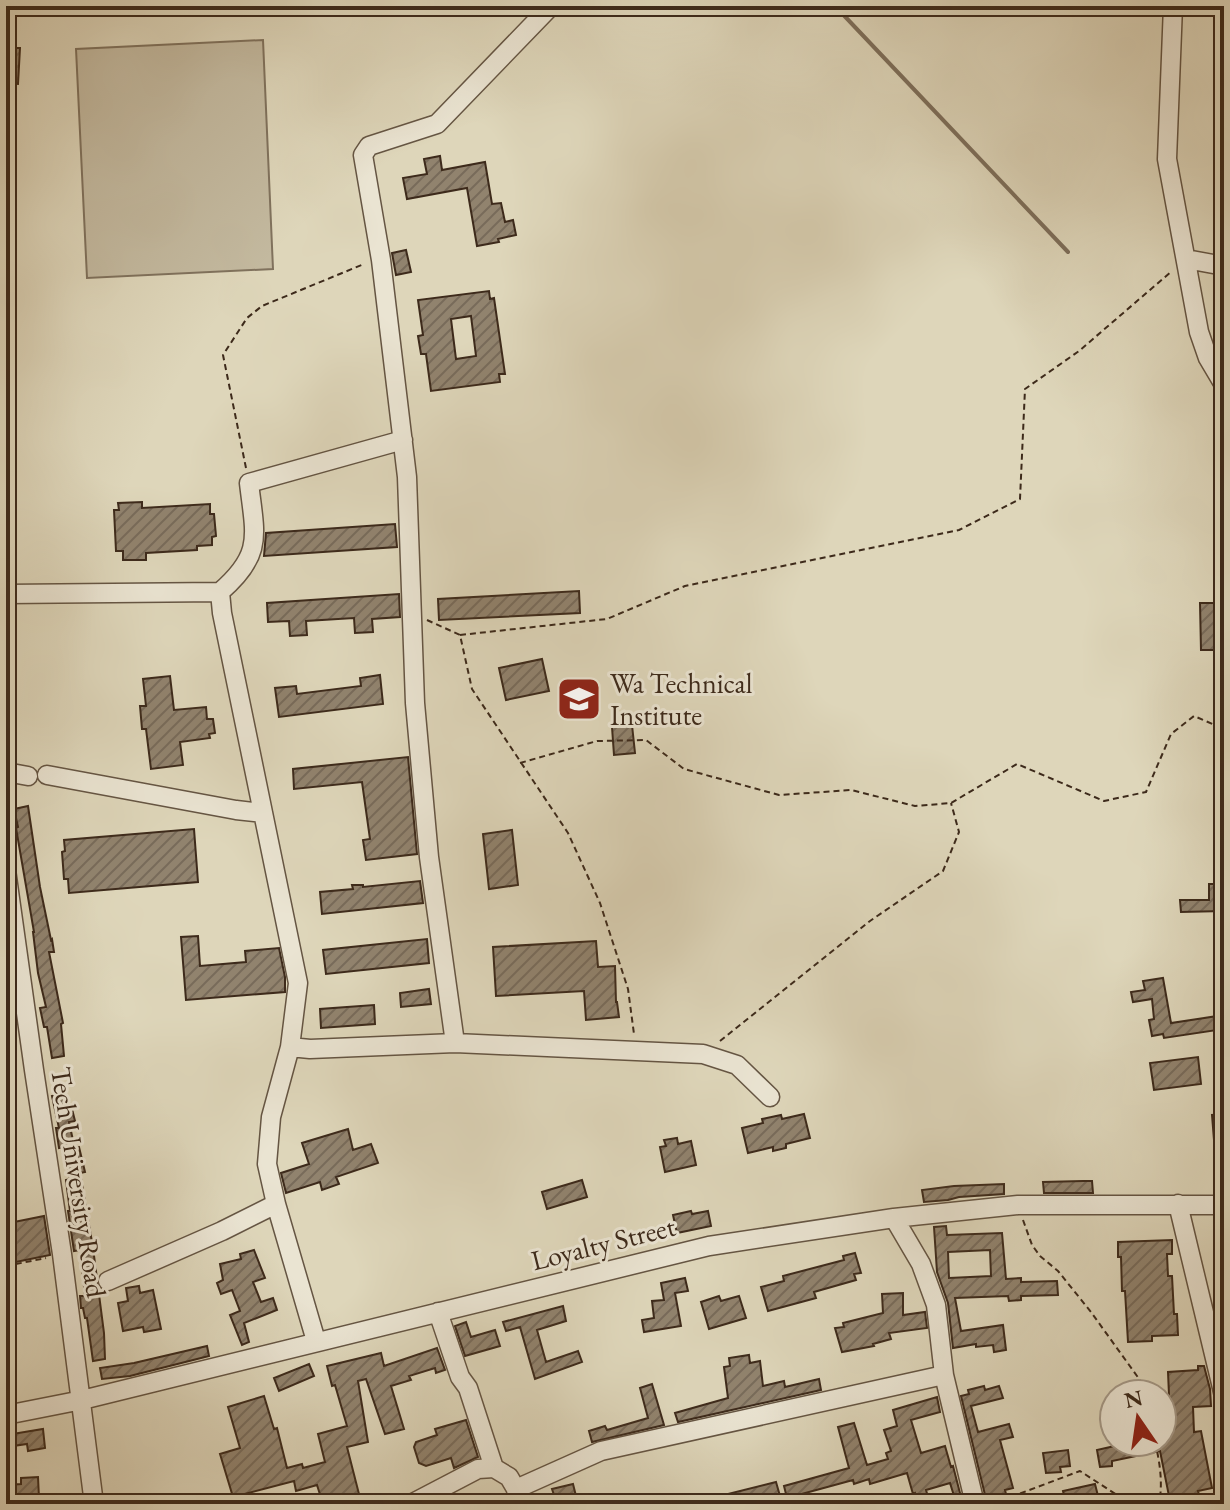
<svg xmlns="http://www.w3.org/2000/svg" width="1230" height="1510" viewBox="0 0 1230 1510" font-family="'EB Garamond',serif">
<defs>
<pattern id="building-hatch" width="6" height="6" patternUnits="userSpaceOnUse" patternTransform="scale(2)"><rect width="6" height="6" fill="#91836e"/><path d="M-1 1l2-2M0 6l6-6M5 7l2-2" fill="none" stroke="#786b5a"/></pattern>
</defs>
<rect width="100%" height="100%" fill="#ded6ba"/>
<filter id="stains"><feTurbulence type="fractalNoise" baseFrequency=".0025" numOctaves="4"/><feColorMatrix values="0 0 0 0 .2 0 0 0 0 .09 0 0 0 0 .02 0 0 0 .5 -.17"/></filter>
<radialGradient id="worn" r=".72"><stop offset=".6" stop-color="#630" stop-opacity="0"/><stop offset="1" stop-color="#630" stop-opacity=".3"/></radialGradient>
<!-- garden -->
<path fill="#c3b99f" stroke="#80725d" stroke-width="2" d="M263 40 273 269 87 278 76 49Z"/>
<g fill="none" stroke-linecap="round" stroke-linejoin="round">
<!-- stream -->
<path stroke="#7d6e5a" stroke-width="4" d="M835 6 1068 252"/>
</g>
<!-- building -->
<path fill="url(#building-hatch)" stroke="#3d2a1b" stroke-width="2" fill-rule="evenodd" d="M6 36H16V48H20L18 84 6 83Z
M440 156 442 170 485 162 492 204 501 203 505 222 513 220 516 235 498 239 499 242 477 246 467 188 407 199 403 178 427 174 424 159Z
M406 250 411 272 396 275 392 253Z
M489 291 490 299 494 298 505 374H499L500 382 431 391 426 354H421L418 336 423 335 418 300ZM471 316 476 356 456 359 451 319Z
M142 502V508L210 504V514H214L216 536 212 537V545L197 546V550L146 553V560H123V551H116L114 510H119L118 503Z
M395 524 397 547 264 556 266 533Z
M579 591 580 613 439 620 438 599Z
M399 594 400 617 372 619 373 632 355 633 354 618 306 621 307 635 290 636 289 621 268 622 267 603Z
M1200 603H1224V650H1201Z
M542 659 549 691 506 700 499 668Z
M380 675 383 704 279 717 275 688 296 686 297 694 361 686 360 678Z
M170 676 174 710 206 707 207 719H213L215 733 209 734 210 738 180 742 183 765 151 769 146 729H142L140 706H146L143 679Z
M632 725 635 753 614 755 612 727Z
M408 757 417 854 366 860 363 840 370 839 362 782 294 789 293 769Z
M28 806 40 887 51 940 52 939 54 952H49L63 1023 61 1024 64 1056 52 1058 47 1027H44L40 1008 46 1007 38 973 33 932H34L16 828 18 827 14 809Z
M194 829 198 882 69 893 68 879H64L62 852 65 851 64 840Z
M512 830 518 885 489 889 483 834Z
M420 881 423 903 322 914 320 892 353 889 352 885H363V887Z
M1209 884H1224V911L1181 912 1180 900H1209Z
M198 936 200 966 246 962 245 951 279 948 285 977V992L186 1000 181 937Z
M427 939 429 963 326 974 323 950Z
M596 941 598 967 615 966 616 1002H617L619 1017 586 1020 584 991 496 996 493 947Z
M1163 978 1171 1023 1224 1015V1029L1164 1038 1163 1034 1152 1036 1149 1020 1154 1019 1152 999 1133 1002 1131 992 1145 990 1143 981Z
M429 989 431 1004 401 1007 400 993Z
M374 1005 375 1024 321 1028 320 1009Z
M1198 1057 1201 1084 1154 1090 1150 1063Z
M65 1093 69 1110 72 1109 75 1121 69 1122 74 1145 59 1148 56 1128H59L52 1096Z
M804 1114 810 1138 786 1144V1148L773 1151V1147L748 1153 742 1128 763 1123 762 1119 781 1115 782 1119Z
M1224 1114V1165H1216L1212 1115Z
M348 1129 353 1150 371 1144 378 1163 336 1177 339 1184 322 1190 320 1182 286 1193 281 1173 309 1164 302 1143Z
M677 1138 678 1144 691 1141 696 1165 665 1172 660 1147 666 1146 664 1140Z
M79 1147 85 1172 80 1173 93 1248 104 1333 105 1359 93 1361 87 1318H85L83 1308H81L80 1296H85L80 1250 74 1251 68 1211H70L66 1180 70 1179 65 1149Z
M582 1180 587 1197 547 1209 542 1192Z
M1083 1181H1092L1093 1193H1044L1043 1182Z
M1004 1184V1194L959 1197 948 1200 924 1202 922 1190 954 1186Z
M691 1211 692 1214 708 1211 711 1226 677 1233 673 1215Z
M44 1216 50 1255 6 1264V1234L11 1233 9 1223Z
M946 1226 947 1235 1002 1233 1006 1279 1021 1278V1282L1057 1281 1058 1295 1021 1296V1300L1009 1301 1008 1296 955 1298 961 1331 1003 1325 1006 1350 994 1352 993 1345 976 1347V1344L953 1348 948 1303 937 1272 934 1227ZM990 1250 991 1276 949 1278 948 1252Z
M1172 1240V1254H1167L1168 1276H1172L1174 1314H1177L1178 1335 1152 1336V1341L1128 1342 1125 1291H1122L1121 1257H1118V1242Z
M254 1250 265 1278 253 1282 261 1302 273 1298 277 1310 244 1323 249 1342 242 1345 230 1315 240 1311 232 1290 221 1294 217 1283 223 1280 220 1264 241 1259 240 1254Z
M855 1253 861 1273 854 1274 856 1280 814 1292 816 1298 768 1311 761 1287 784 1281 783 1276 844 1260 843 1256Z
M685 1278 688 1291 675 1293 681 1326 644 1332 642 1320 654 1318 652 1301 664 1300 661 1283Z
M139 1286 140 1293 153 1290 161 1329 144 1332 143 1327 123 1331 118 1303 128 1301 126 1288Z
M903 1293V1315L925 1312 927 1328 889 1333 891 1339 873 1344 874 1346 842 1352 835 1328 844 1327 843 1323 883 1313 882 1294Z
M719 1296 721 1301 739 1296 746 1318 709 1329 701 1302Z
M563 1306 566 1321 537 1330 546 1362 578 1351 582 1362 535 1379 520 1327 506 1331 503 1322Z
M466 1322 471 1337 495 1330 500 1346 465 1356 455 1326Z
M207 1346 209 1356 130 1376 102 1379 100 1368 134 1363Z
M437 1348 445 1370 436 1373 435 1368 409 1376 411 1380 391 1386 404 1429 385 1434 366 1379 358 1381 368 1442 347 1447 360 1498 338 1504H323L317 1485 296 1491 294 1481 233 1497 220 1454 240 1448 228 1407 264 1396 274 1429 277 1428 287 1468 302 1464 303 1468 325 1462 318 1434 347 1426 335 1385 332 1386 327 1366 381 1353 384 1366Z
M749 1355 750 1363 760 1361 763 1386 784 1381 785 1387 819 1379 821 1390 678 1422 675 1413 728 1398 724 1367 730 1366 729 1358Z
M309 1364 314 1376 279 1391 274 1378Z
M1198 1366H1204L1210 1389 1211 1406 1193 1407 1194 1432 1201 1431 1212 1488 1198 1491 1199 1495 1179 1499 1178 1495 1169 1496 1160 1451 1112 1461V1466L1100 1467 1097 1450 1132 1442H1162V1420L1170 1418 1168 1372 1198 1370Z
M652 1384 664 1425 592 1442 589 1431 605 1426 607 1430 648 1418 640 1388Z
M984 1386 985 1390 999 1386 1003 1398 971 1406 978 1432 1009 1424 1013 1437 1000 1440 1013 1488 1005 1490 1006 1494 986 1499 961 1396 969 1394 968 1390Z
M937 1397 940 1412 911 1420 921 1453 945 1446 951 1467 953 1466 961 1497 955 1499 950 1483 926 1490 930 1504H918L915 1493 913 1494 907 1473 870 1484 869 1479 854 1484 853 1480 787 1498 784 1486 849 1468 838 1427 854 1423 867 1465 888 1459 886 1453 891 1451 884 1430 897 1426 893 1410Z
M466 1420 478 1457 454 1468 451 1458 426 1466 419 1463 414 1447 416 1442 437 1435 435 1429Z
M43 1429 45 1448 28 1451 27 1444 6 1447V1435Z
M1068 1450 1070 1466 1060 1467 1061 1472 1046 1473 1043 1453Z
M38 1477 39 1498 6 1501V1485L21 1484V1478Z
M776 1482 780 1496 747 1504H705L704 1500Z
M573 1484 578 1504H535V1499L554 1495 552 1489Z
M1095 1484 1100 1504H1066L1063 1491Z"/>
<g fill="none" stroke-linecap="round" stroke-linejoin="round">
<!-- minor casing -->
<g stroke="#655543" stroke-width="21">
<path id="minor" d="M1173 6 1167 159 1199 332 1208 358 1224 385
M1186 259 1224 266
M220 592 222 613 298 983 290 1047 271 1117 267 1164 276 1204 316 1341
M6 594 220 592C264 554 255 535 249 483L403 440
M6 772 28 776
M47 775 236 810 263 813
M6 870 34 1070 62 1254 94 1504
M455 1043 703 1054 737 1065 770 1097
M290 1047 310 1049 455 1043 429 857 415 703 407 477 381 260 363 155 369 146 437 124 551 6
M1178 1204 1224 1396
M894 1218 921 1264 936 1305 944 1375 975 1504
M108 1281 222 1231 276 1204
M438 1312 460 1377 468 1388 494 1468
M6 1415 82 1400 709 1246 894 1218 1018 1205H1224
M516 1489 601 1451 944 1375
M411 1504 478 1469 494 1468 509 1477 516 1489 518 1504"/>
</g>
<!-- path -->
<path stroke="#3d2a1b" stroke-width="2" stroke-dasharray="6 4" stroke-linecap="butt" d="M246 468 223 355 247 318 262 306 364 264
M427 620 460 635 472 689 568 833 600 903 628 989 634 1034
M460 635 607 619 685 586 959 530 1020 499 1025 389 1079 351 1172 271
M520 763 597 741 646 740 684 769 779 795 851 790 915 806 951 803 1017 764 1104 801 1146 792 1171 734 1194 716 1224 729
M720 1041 870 921 943 871 959 832 951 803
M1023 1220 1032 1245 1040 1256 1058 1271 1091 1312 1142 1383 1145 1394
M6 1266 46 1258
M1155 1442C1160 1463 1163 1483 1159 1504
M992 1504 1080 1471 1120 1497 1135 1504"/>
<!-- minor -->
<use href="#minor" stroke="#eae4d2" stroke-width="18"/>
</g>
<!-- icons -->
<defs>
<g id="school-square" transform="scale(2.3)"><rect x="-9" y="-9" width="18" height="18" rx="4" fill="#8f2418" stroke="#eae4d2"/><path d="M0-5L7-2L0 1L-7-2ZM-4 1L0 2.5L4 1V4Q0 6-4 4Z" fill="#fff"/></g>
</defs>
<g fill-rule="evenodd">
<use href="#school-square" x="579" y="699"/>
</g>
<g text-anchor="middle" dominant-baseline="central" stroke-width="6" stroke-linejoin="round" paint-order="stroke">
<!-- poi labels -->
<g font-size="28" fill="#3d2a1b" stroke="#eae4d2" text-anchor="start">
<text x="610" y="683">Wa Technical<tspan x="610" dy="32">Institute</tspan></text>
</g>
<!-- street labels -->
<g font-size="28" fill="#3d2a1b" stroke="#eae4d2">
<text transform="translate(79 1182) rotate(81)">Tech University Road</text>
<text transform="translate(603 1243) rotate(-14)">Loyalty Street</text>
</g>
</g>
<!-- margin -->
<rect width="1230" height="1510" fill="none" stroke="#ded6ba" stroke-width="32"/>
<rect x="8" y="8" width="1214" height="1494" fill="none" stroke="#3d2a1b" stroke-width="4"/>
<rect x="16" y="16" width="1198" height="1478" fill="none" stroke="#3d2a1b" stroke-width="2"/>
<!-- north arrow -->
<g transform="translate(1138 1418) rotate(347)"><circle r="38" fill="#eae4d2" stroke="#a59a89" stroke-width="2"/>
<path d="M0-6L14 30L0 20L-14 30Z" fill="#8f2418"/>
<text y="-12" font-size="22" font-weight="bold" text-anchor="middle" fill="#3d2a1b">N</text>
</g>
<rect width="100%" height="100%" filter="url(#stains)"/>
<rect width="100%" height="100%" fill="url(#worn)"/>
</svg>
